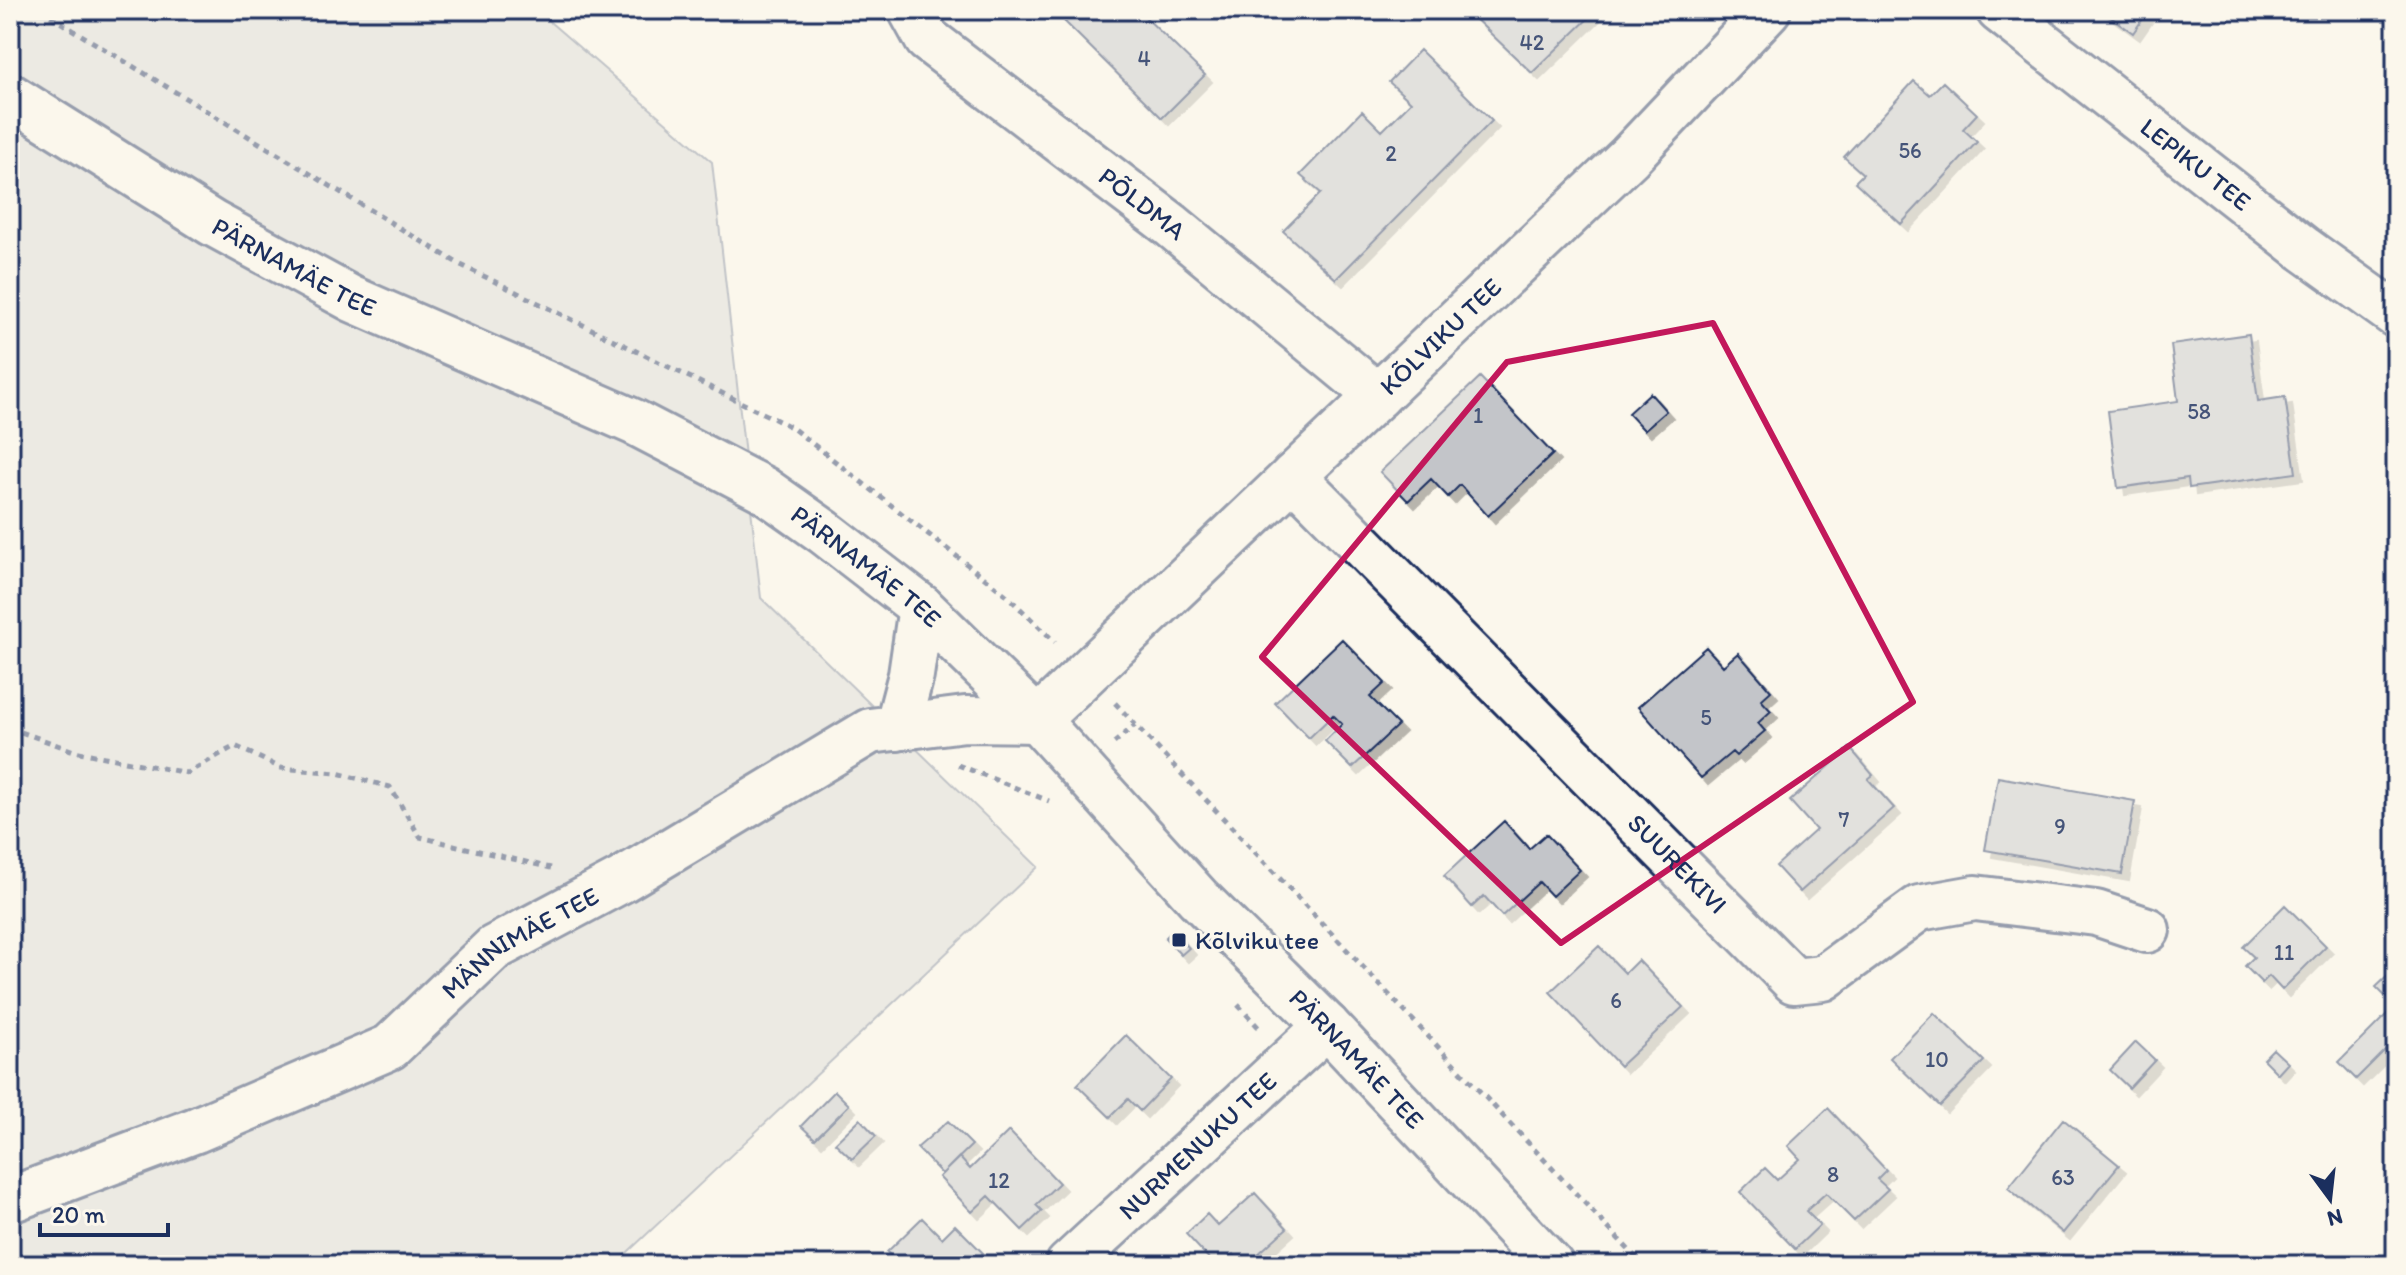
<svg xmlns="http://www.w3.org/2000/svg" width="2406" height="1275" viewBox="0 0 2406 1275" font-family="Itim,sans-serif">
<defs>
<filter id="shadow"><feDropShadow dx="7" dy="7" stdDeviation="0" flood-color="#0004"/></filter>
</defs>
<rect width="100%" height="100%" fill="#fbf7ec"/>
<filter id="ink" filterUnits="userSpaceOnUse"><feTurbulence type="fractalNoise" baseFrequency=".0125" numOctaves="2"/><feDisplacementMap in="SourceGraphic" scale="16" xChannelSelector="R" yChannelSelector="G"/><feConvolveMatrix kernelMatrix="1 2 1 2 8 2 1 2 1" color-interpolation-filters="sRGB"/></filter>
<g filter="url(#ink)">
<!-- green -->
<path fill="#dadad7" stroke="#7a849a" stroke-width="2" d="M10 10H536L712 162 761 598 1038 867 614 1265H10Z"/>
<!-- building -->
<path fill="#c3c5c9" stroke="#1b2f5e" stroke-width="2" filter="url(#shadow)" d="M1053 10H1138L1205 75 1162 118Z
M1466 10H1597L1532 73Z
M2101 10H2149L2133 33Z
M1420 50 1492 121 1336 279 1283 231 1321 193 1300 175 1362 111 1382 131 1411 102 1389 82Z
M1914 81 1930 95 1943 82 1977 114 1963 129 1977 142 1901 224 1855 182 1863 174 1844 157Z
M2249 334 2258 401 2285 397 2296 473 2189 488 2188 478 2118 488 2108 411 2178 401 2171 345Z
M1480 377 1553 454 1488 516 1460 485 1448 497 1431 479 1408 501 1380 472Z
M1650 393 1666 411 1644 430 1628 413Z
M1342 639 1385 683 1370 697 1398 725 1352 768 1325 741 1342 724 1333 715 1309 738 1275 703Z
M1706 647 1723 666 1738 653 1771 691 1761 700 1771 711 1758 723 1765 731 1736 756 1732 752 1701 778 1638 707Z
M1850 748 1873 775 1868 779 1894 808 1800 892 1776 866 1816 830 1790 801Z
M1998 777 2135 801 2122 874 1985 850Z
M1504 821 1529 849 1546 834 1580 870 1552 896 1539 882 1502 916 1484 896 1472 907 1444 876Z
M2285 905 2326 946 2282 990 2269 976 2262 983 2245 966 2254 957 2243 947Z
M1173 930 1189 948 1181 955 1165 938Z
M1599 946 1625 973 1638 960 1683 1007 1620 1066 1550 992Z
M2392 972 2396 976V1039L2356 1079 2339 1062 2395 1006 2376 987Z
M1934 1013 1984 1061 1940 1106 1890 1058Z
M1126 1035 1171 1079 1140 1111 1128 1099 1110 1117 1077 1085Z
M2136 1042 2155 1060 2129 1088 2110 1070Z
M2273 1049 2288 1063 2278 1074 2263 1059Z
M835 1091 849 1105 815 1139 801 1126Z
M1828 1108 1886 1170 1877 1179 1888 1189 1854 1221 1826 1193 1806 1211 1820 1225 1795 1249 1740 1192 1765 1168 1777 1180 1800 1159 1788 1146Z
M860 1119 876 1136 852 1159 835 1143Z
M2063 1119 2119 1165 2063 1233 2008 1188Z
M948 1121 972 1145 942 1174 917 1148Z
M1009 1131 1059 1183 1036 1205 1042 1211 1022 1230 989 1196 972 1212 939 1177 959 1157 970 1169Z
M1255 1193 1287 1228 1246 1265 1233 1254 1221 1265H1215L1186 1234 1207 1214 1218 1226Z
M922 1218 942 1238 955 1225 983 1253 971 1265H900L887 1252Z"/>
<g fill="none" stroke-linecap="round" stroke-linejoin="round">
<!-- street casing -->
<g stroke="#1b2f5e" stroke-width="50">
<g id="street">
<path id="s1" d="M911 10 927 39 1171 225 1378 396"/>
<path id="s2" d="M1999 10 2304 249 2396 315"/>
<path id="s3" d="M1293 476 1794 981 1823 978 1919 908 1975 898 2096 913 2147 930"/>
<path d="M897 728 911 675 921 607"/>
<path id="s4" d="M10 1200 196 1130 390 1047 494 948 622 880 870 731 965 719 1037 720 1630 156 1768 10"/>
<path id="s5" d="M1068 1265 1327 1026"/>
</g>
</g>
<!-- secondary casing -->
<g stroke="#1b2f5e" stroke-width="50">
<g id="secondary">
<path id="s6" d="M10 96 212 223 352 299 634 422 763 489 824 532 921 607 1037 720 1198 898 1327 1026 1551 1265"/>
</g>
</g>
<!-- path -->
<path stroke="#1b2f5e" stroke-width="5" stroke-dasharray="6 6" stroke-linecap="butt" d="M40 10 459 264 791 427 1005 594 1055 642
M1115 703 1643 1265
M10 728 74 751 187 773 235 746 281 768 337 773 390 787 420 837 551 868
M1114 743 1135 725
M958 765 1049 801
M1238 1005 1261 1030"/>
<!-- street -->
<use href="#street" stroke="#fbf7ec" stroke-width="44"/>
<!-- secondary -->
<use href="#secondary" stroke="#fbf7ec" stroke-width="44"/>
</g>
</g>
<!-- marked area -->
<path d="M0 0H2406V1275H0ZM1713 323 1913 702 1561 943 1262 657 1507 362Z" fill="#fbf7ec" fill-opacity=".55" fill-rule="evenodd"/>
<path fill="none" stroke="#c2185b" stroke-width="6" stroke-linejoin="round" d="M1713 323 1913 702 1561 943 1262 657 1507 362Z"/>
<!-- markers -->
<rect fill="#1b2f5e" stroke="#fbf7ec" stroke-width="3" x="1171" y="932" width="16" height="16" rx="4"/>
<g text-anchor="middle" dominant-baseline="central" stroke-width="6" stroke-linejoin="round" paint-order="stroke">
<!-- number labels -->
<g font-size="22" fill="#455479">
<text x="1532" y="42">42</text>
<text x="1144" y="58">4</text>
<text x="1910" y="150">56</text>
<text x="1391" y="153">2</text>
<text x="2199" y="411">58</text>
<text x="1478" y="415">1</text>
<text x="1706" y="717">5</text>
<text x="1844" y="819">7</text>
<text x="2060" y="826">9</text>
<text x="2284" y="952">11</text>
<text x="1616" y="1000">6</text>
<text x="1937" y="1059">10</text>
<text x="1833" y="1174">8</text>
<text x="2063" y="1177">63</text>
<text x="999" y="1180">12</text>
</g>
<!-- street labels -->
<g font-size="26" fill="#1b2f5e" stroke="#fbf7ec">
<text stroke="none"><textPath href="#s2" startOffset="250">LEPIKU TEE</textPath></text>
<text stroke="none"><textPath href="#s1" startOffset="304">PÕLDMA</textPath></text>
<text stroke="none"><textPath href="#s6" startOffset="332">PÄRNAMÄE TEE</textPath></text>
<text stroke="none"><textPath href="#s4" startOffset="1712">KÕLVIKU TEE</textPath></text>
<text stroke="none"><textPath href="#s6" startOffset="980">PÄRNAMÄE TEE</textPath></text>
<text stroke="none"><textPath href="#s3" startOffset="546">SUUREKIVI</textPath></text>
<text stroke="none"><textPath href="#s4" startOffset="578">MÄNNIMÄE TEE</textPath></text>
<text stroke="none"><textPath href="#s6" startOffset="1676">PÄRNAMÄE TEE</textPath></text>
<text stroke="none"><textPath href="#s5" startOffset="176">NURMENUKU TEE</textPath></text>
</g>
<!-- poi labels -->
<g font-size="26" fill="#1b2f5e" stroke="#fbf7ec" text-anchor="start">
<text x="1195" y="940">Kõlviku tee</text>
</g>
</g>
<!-- margin -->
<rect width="2406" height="1275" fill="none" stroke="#fbf7ec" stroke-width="40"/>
<rect x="20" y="20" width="2366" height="1235" fill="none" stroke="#1b2f5e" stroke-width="3" filter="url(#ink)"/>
<!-- north arrow -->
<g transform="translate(2330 1199) rotate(165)" stroke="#fbf7ec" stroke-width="6" paint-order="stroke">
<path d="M0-6L14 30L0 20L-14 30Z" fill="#1b2f5e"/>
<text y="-12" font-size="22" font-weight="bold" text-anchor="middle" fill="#1b2f5e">N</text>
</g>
<!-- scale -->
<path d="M40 1223v12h128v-12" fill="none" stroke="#1b2f5e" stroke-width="4"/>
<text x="52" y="1223" font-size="24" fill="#1b2f5e" stroke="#fbf7ec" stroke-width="6" paint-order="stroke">20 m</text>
</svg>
